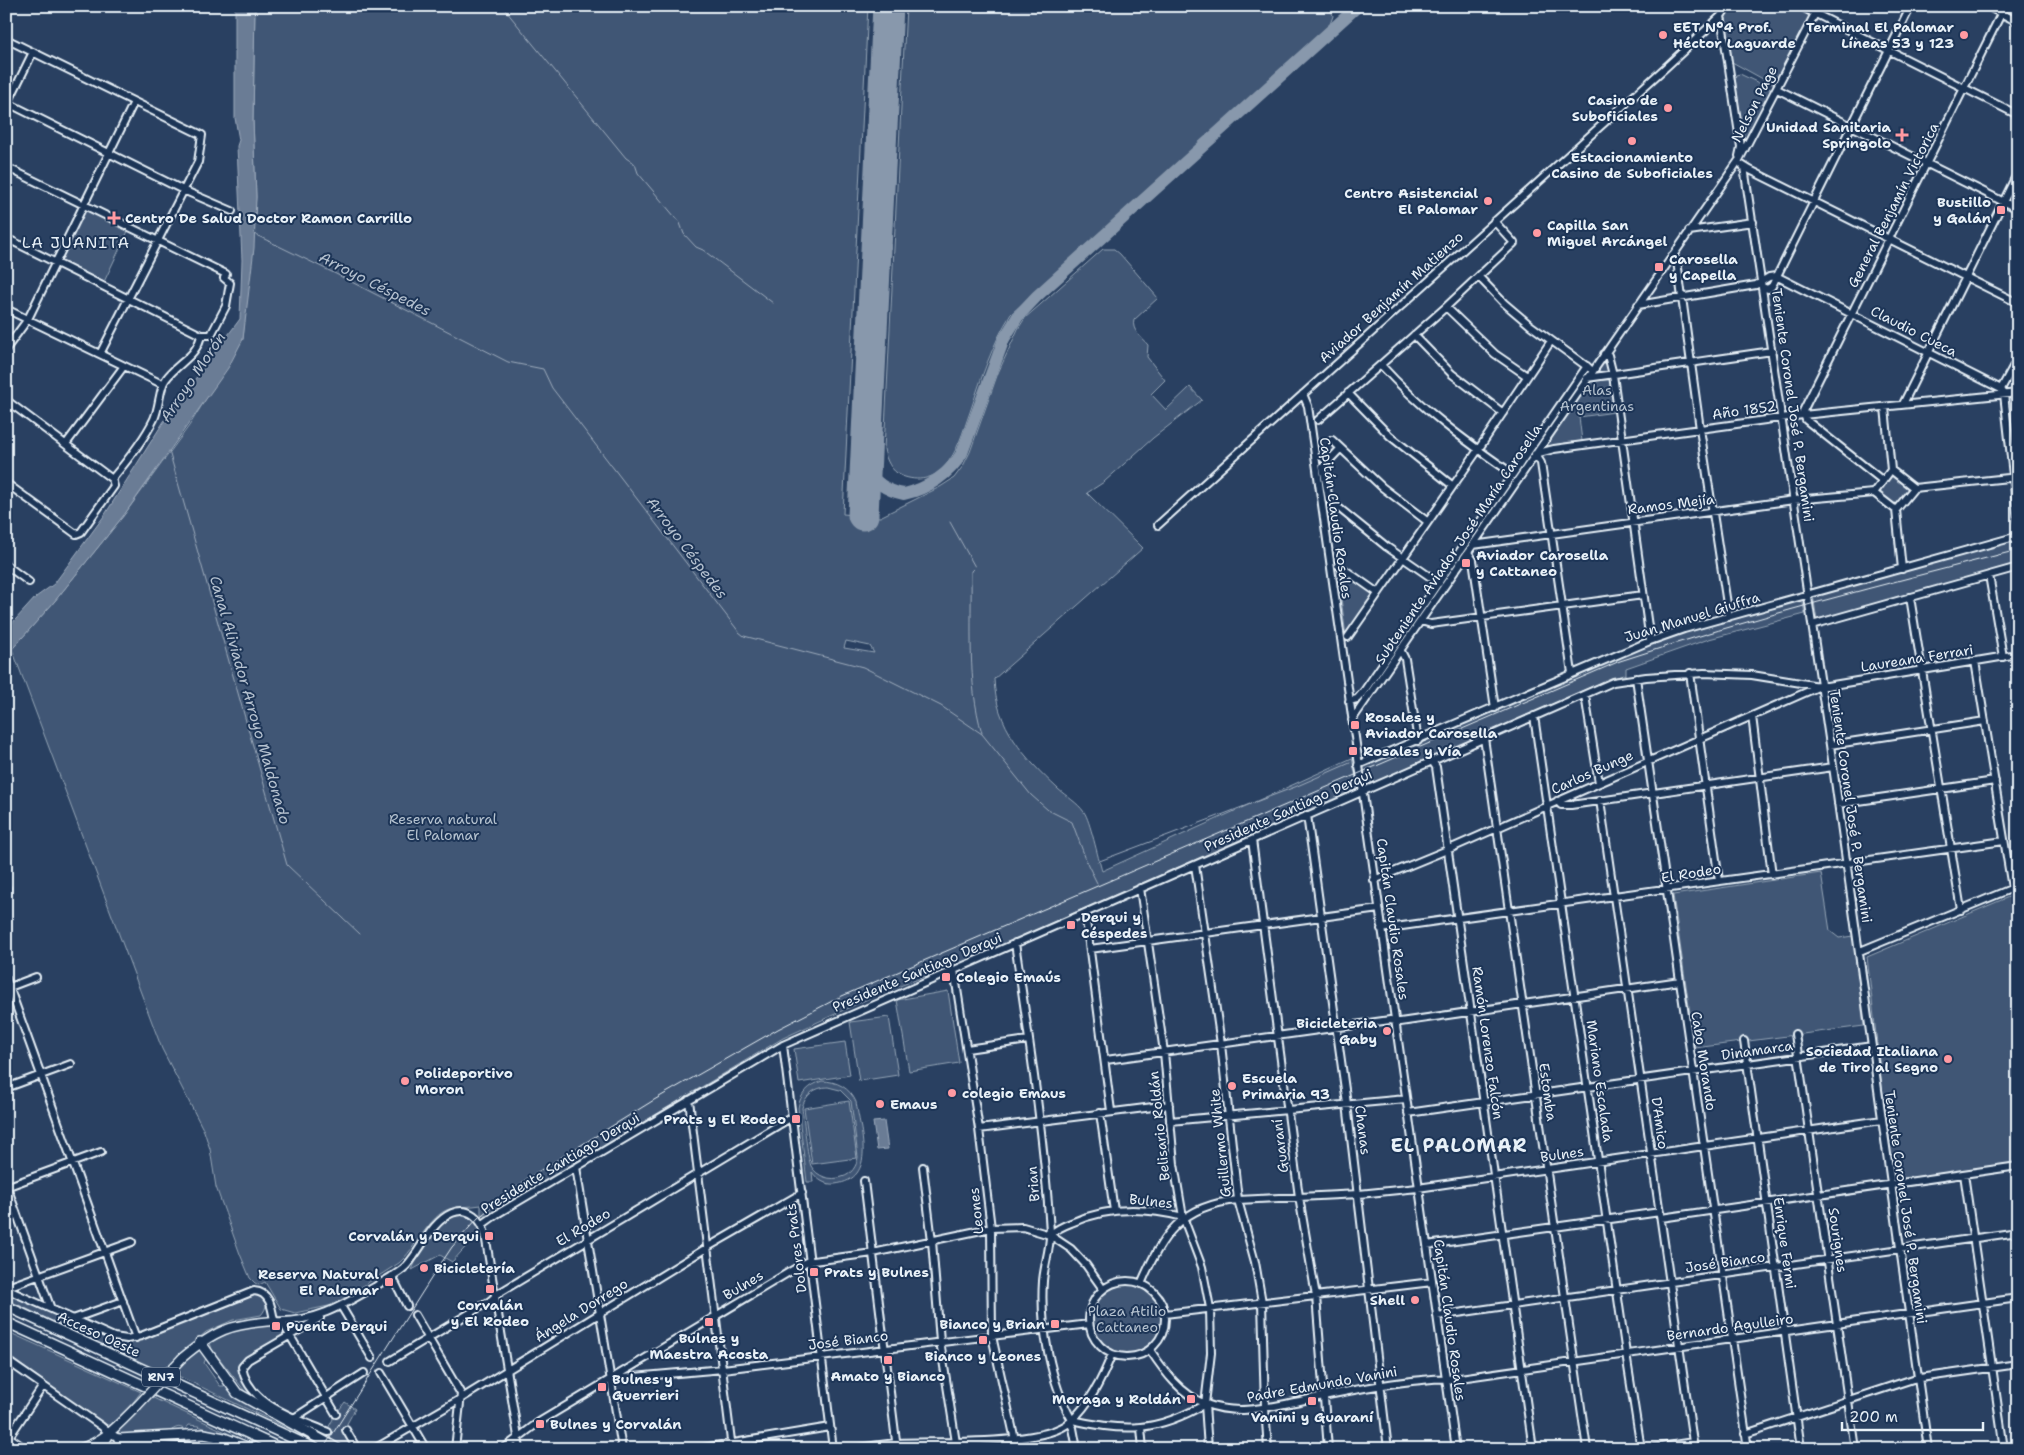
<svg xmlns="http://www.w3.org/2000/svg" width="2024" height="1455" viewBox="0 0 2024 1455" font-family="'Shantell Sans',sans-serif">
<rect width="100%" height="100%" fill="#294061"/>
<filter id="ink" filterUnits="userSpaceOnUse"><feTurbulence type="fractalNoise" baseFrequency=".02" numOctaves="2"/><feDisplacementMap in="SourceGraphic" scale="10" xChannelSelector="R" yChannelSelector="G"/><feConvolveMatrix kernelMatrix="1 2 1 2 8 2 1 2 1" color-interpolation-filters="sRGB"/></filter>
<g filter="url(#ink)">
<!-- green -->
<path fill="#415774" stroke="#94a4b6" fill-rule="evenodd" d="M255 6H868L843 514 880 517 940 487 954 478 963 466 970 452 998 373 1018 329 1025 318 1041 304 1103 249H1114L1120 254 1158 298 1134 320C1131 330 1142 338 1148 345L1147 357 1165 380 1151 394 1166 410 1190 387 1202 400 1153 438 1104 482 1087 493 1143 548 994 679C996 727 1024 757 1058 789 1066 796 1078 803 1084 812 1090 820 1098 858 1102 871L1352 758 1358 788 951 967 881 993 783 1038 487 1216 481 1214V1205C470 1207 459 1206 449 1209 430 1215 415 1249 399 1263L333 1305 295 1313 281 1309 265 1282 259 1285 255 1283 250 1278 240 1254 216 1187 210 1149 204 1131 162 1049 12 649 54 602 124 515 189 426 243 339 256 197 253 120ZM846 641 870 646 874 653 844 648Z
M906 6H1330L1333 16 1329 27 1011 314C992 344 981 379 970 412 963 431 958 452 944 467 933 479 918 482 902 476 891 471 886 460 884 449Z
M1733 6C1750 6 1801 0 1809 17L1776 83 1772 84 1732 62 1726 17 1727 13Z
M1740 74 1769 88 1771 92 1748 139 1743 136 1735 78 1736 75Z
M85 208 129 229 103 284 58 263Z
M1606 358 1610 374H1595Z
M1591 380H1611L1615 412 1579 417 1582 441 1545 446Z
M1891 474 1910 489 1895 507 1877 492Z
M2018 536V567L1910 597 1817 620 1813 595Z
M1337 568 1373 592 1374 594 1346 636Z
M1802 598 1805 614 1709 639 1626 668V674L1602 682 1363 788 1360 768 1650 641Z
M1821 873 1830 931 1839 938 1853 936 1864 1026 1695 1048 1673 895Z
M2018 893V1162L1893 1180 1867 957Z
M948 991 959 1063 909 1071 897 1000Z
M889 1017 898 1075 859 1081 850 1022Z
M845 1042 850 1075 799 1083 794 1049Z
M822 1081C837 1081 850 1088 856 1102 860 1130 878 1179 835 1184 825 1185 818 1180 812 1172L813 1182H807L798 1108C800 1094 809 1085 822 1081ZM828 1087 840 1090 851 1101 858 1157C857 1166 851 1175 842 1177 831 1181 817 1177 811 1166 807 1156 804 1120 802 1108 805 1095 815 1087 828 1087Z
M849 1101 857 1158 812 1164 804 1108Z
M460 1215 475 1220 481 1230 452 1262 440 1255 412 1270C420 1250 436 1219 460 1215Z
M1093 1319a34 34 0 1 1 68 0a34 34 0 1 1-68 0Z
M6 1291 123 1341 252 1293 261 1294C267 1301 268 1307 261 1315L233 1320 206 1332 160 1372 6 1299Z
M267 1325 282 1327 284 1332 282 1338 239 1363 245 1381 259 1400 249 1396 244 1390 212 1349 210 1343C217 1331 253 1326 267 1325Z
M6 1331 141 1392 131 1405 110 1425H105L6 1354Z
M201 1350 206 1358 204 1363 220 1386H225L236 1397 314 1441 172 1373 195 1351Z
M149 1396 262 1449 233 1435 229 1436 198 1426 189 1425 185 1430C179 1425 175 1428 169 1432L120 1435 118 1431Z
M345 1402 355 1409 343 1431 354 1449H345L296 1422 325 1434 333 1419 332 1415 336 1410H339Z
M200 1438 217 1439 240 1449 202 1443 145 1441Z"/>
<!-- water -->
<path fill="#6b7c95" stroke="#9dabbd" d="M235 6H255L253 120 256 197 254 248 243 339 228 368 124 515 54 602 6 656V630L36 597 54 584 104 516 166 418 240 319 242 260 237 146 239 140 235 118Z
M884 1121 888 1149 877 1150 873 1122Z"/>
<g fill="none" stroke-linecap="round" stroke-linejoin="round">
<!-- stream -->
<path stroke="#9dabbd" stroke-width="1" d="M502 6 626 158 635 164 638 173 680 223 684 234 696 247 703 250 773 303
M254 234 334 273 508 362 543 369 552 388 739 632 744 636 863 667 941 706 982 734 1031 795 1048 810 1072 822 1088 865 1097 883
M169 451 287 865 360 934
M950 522 975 567 971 571C972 624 967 682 982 733
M1097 862 1295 787 1350 763"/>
<!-- taxiway -->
<path stroke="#8898ac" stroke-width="12" d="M865 468C875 482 886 491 904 494 927 489 950 474 962 453L1004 339 1018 316 1037 296 1358 6"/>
<!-- runway -->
<path stroke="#8898ac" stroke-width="31" d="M863 515 888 6"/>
<!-- minor casing -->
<g stroke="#e8f1f8" stroke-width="10">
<path id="minor" d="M1800 6 2018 115
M1987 6 2018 22
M1721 16 1741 147 1739 156
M6 39 202 135 198 162 100 354
M1777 89 2018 209
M6 102 183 190 232 211
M7 105 33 52
M1742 165 1750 170 2018 303
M6 167 226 274 224 278 230 283 226 306 212 333 210 335H201C197 357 178 362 166 379 159 388 160 406 154 419 144 440 127 461 112 479
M1744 167 1830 745 1928 1449
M1689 231 1753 222
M6 238 201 335
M1672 256 1677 261 1700 429 1729 617
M1479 277 1504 303 1530 325 1589 368
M1762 287 1768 289 1772 286 1911 6
M1638 305 1756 285 1769 277 1776 276 2001 389 2004 394 2018 521
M1446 307 1495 354 1527 376
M6 309 162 384
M1414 335 1452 374 1503 413
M6 349 28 319 134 102
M1604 354 1608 355 1613 375 1650 641
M1381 365C1420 408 1465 441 1513 474
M1587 378 1772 351
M2001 389 2018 358
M1348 393 1390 436 1453 486
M1303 394 1308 406 1456 1449
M6 400 112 479 114 486 81 532 76 534 6 483
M1903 404 2018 172
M1885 407 1891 470
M1318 420 1446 307 1514 243 1494 221
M1332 440 1382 487 1428 522
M66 444 124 366
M1340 449 1323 467 1329 500 1387 547 1439 583
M1535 454 1554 449 1803 415 2018 393
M1533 458H1538L1541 463 1572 673
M1883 481 1806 420 1803 411 2005 6
M1914 488 2018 477
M1874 493 1891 470 1914 488
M1874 493 1896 510 1914 488
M1896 510 1902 569
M1158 525 1666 67 1721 16 1728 6
M1473 545 1794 500 1874 493
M1468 552 1473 560 1495 708
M6 565 29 582
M1338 565 1378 593
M1989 575 2003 657
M1910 597 1961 910
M1421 621 1431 624 1643 595
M1812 625 2018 567
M1348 637 1478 450 1551 341
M1401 651 1405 659 1418 741
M1975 661 2012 888
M1690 673 1719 881
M1636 678 1748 1449
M1585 695 1599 783
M1349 701 1357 699 1364 691 1587 366
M1534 716 1626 1354 1641 1449
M1752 716 1772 875
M1352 720 1739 160 1819 6
M1484 738 1587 1449
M1830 745 1985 721
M1432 761 1436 767 1533 1449
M1358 765 1650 641 1684 629 2018 536
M1600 800 1694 1449
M1557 801 1561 805H1571L1833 767
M1838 804 1995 781
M1307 815 1347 1104 1388 1449
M1252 840 1299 1197 1316 1296 1328 1449
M1195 865 1221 1044 1238 1200 1255 1262 1262 1302 1265 1408 1268 1449
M1374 880 1447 850 1818 687
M1140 888 1164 1052 1174 1164 1183 1217 1202 1267 1210 1308 1211 1353 1205 1404 1208 1449
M6 889 7 888
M1085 913 1111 1111
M1381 929 2004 841
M1015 943C1029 1039 1044 1135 1050 1232 1051 1246 1044 1266 1043 1281 1040 1324 1050 1382 1072 1420
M1090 949 1379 909
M1860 951 2018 886
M954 970 979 1129 991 1228 992 1336 1017 1449
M6 978 136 1338
M7 988 36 977
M1795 1034 1855 1449
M1744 1041 1801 1449
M783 1045 833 1449
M967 1049 1028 1040
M1106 1060 1390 1020 1400 1022 1680 981
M6 1088 71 1064
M689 1100 732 1449
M1100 1113 1114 1211
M1408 1113 1872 1046
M1170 1121 1406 1099
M979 1129 1169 1105
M576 1167 622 1449
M923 1167 932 1241 940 1341 957 1449
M1964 1174 2004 1449
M864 1181 897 1449
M6 1184 51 1309
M6 1187 101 1152
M1661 1218 2018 1166
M483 1224 497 1214 783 1045 1613 682 1646 677 1704 673 1752 675 1813 685 1827 686 2018 654
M1050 1235C1056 1229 1063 1226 1071 1223 1106 1207 1145 1207 1183 1217
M1427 1245 1660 1212
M392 1276 407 1306
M1089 1319a38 38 0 1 1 76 0a38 38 0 1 1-76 0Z
M1141 1284C1162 1235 1181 1205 1238 1200L1359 1194 1418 1188 1882 1120
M6 1289 114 1337 127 1339 141 1336 254 1291C270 1292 272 1308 274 1321 314 1323 342 1306 376 1286 386 1279 399 1274 407 1265 422 1249 431 1222 452 1213 469 1206 482 1219 485 1234L520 1449
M7 1289 13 1285 132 1242
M341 1306 372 1358
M1165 1314 1432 1282
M415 1315 461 1394 455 1449
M1437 1316 2018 1232
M320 1318 248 1360 242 1367C248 1405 298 1419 328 1432
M73 1319 123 1301
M282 1322 336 1414
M1150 1350C1164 1371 1181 1395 1206 1404 1238 1416 1268 1407 1300 1401 1337 1393 1374 1385 1412 1381 1426 1380 1439 1377 1453 1379L2018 1298
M6 1360 101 1426C111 1436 121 1439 134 1443L227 1449
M390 1361 490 1301 499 1293 787 1120 792 1118
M381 1373 426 1449
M611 1379 723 1369 1089 1324
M294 1418 364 1373
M1072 1420C1125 1432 1157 1432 1205 1404
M1070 1423 1073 1428 1077 1449
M1141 1428 1143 1449
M346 1430 357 1449
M1745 1434 1913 1379 2018 1364
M9 1437 43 1386
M374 1449 462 1398 708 1247 802 1193
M503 1449 539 1422 806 1262 873 1253 991 1228 1023 1227 1050 1235 1071 1249 1086 1265 1103 1289
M697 1449 830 1427
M852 1449C868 1447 883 1444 898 1443 936 1441 1044 1446 1070 1422 1090 1404 1102 1379 1112 1354
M1648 1449 1693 1442"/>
</g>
<!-- major casing -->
<g stroke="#e8f1f8" stroke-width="11">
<path id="major" d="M182 1358C215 1330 231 1324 274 1321
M6 1436 25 1449
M79 1449C106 1440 118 1425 137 1406
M98 1449 102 1447 109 1435"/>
</g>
<!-- highway casing -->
<g stroke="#e8f1f8" stroke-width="12">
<path id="highway" d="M6 1306 316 1449
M6 1322 282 1449
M200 1342 237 1393 338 1449
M119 1439 204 1434 224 1438 252 1449"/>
</g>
<!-- minor -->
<use href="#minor" stroke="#1d3557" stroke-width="6"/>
<!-- major -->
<use href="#major" stroke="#1d3557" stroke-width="8"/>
<!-- highway -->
<use href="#highway" stroke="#1d3557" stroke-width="9"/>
<!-- rail -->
<path stroke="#e8f1f8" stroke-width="1" d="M323 1449 432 1277 452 1247 478 1218 528 1178 654 1100 778 1029 842 996 1620 661C1751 618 1884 584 2018 550"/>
<!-- major-bridge casing -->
<g stroke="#e8f1f8" stroke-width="11" stroke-linecap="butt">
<path id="major-bridge" d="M137 1406 182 1358"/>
</g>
<!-- major-bridge -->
<use href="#major-bridge" stroke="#1d3557" stroke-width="8"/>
</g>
</g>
<!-- markers -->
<g fill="#ff9aa2" stroke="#1d3557" stroke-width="2">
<circle cx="1663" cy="35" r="5"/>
<circle cx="1964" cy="35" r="5"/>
<circle cx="1668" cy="108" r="5"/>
<path d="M1899.5 127.5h5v5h5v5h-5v5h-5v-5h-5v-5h5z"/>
<circle cx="1632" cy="141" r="5"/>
<circle cx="1488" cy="201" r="5"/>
<rect x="1996" y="205" width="10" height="10" rx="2.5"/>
<path d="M111.5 210.5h5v5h5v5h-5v5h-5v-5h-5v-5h5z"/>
<circle cx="1537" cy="233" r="5"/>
<rect x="1654" y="262" width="10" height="10" rx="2.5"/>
<rect x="1461" y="558" width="10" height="10" rx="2.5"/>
<rect x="1350" y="720" width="10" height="10" rx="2.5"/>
<rect x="1348" y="746" width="10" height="10" rx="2.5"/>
<rect x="1066" y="920" width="10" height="10" rx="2.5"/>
<rect x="941" y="972" width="10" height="10" rx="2.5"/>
<circle cx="1387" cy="1031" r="5"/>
<circle cx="1948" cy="1059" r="5"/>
<circle cx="405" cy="1081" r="5"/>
<circle cx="1232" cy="1086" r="5"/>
<circle cx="952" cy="1093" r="5"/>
<circle cx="880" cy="1104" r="5"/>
<rect x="791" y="1114" width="10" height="10" rx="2.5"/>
<rect x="484" y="1231" width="10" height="10" rx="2.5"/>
<circle cx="424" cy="1268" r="5"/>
<rect x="809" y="1267" width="10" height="10" rx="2.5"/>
<rect x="384" y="1277" width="10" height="10" rx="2.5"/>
<rect x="485" y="1284" width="10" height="10" rx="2.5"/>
<circle cx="1415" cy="1300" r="5"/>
<rect x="704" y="1317" width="10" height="10" rx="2.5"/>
<rect x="1050" y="1319" width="10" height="10" rx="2.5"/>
<rect x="271" y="1321" width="10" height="10" rx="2.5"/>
<rect x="978" y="1335" width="10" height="10" rx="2.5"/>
<rect x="883" y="1355" width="10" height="10" rx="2.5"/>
<rect x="597" y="1382" width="10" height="10" rx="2.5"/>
<rect x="1186" y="1394" width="10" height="10" rx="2.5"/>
<rect x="1307" y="1396" width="10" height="10" rx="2.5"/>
<rect x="535" y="1419" width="10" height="10" rx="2.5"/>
</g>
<g text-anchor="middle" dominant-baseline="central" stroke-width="4" stroke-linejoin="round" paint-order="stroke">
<!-- shield labels -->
<rect fill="#1d3557" stroke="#abb9c8" stroke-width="1" x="142" y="1367.5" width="38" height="19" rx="4"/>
<g font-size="12" font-weight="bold" fill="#e8f1f8">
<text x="161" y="1377">RN7</text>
</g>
<!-- poi labels -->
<g font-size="14" font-weight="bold" fill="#e8f1f8" stroke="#1d3557" text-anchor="start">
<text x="1673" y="27">EET Nº4 Prof.<tspan x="1673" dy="16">Héctor Laguarde</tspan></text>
<text x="1954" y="27" text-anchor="end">Terminal El Palomar<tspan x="1954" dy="16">Líneas 53 y 123</tspan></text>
<text x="1658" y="100" text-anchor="end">Casino de<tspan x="1658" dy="16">Suboficiales</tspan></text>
<text x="1891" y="127" text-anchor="end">Unidad Sanitaria<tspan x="1891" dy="16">Springolo</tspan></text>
<text x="1632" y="157" text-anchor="middle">Estacionamiento<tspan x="1632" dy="16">Casino de Suboficiales</tspan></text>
<text x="1478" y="193" text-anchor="end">Centro Asistencial<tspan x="1478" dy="16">El Palomar</tspan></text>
<text x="1991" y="202" text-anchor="end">Bustillo<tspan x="1991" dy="16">y Galán</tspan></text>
<text x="125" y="218">Centro De Salud Doctor Ramon Carrillo</text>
<text x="1547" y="225">Capilla San<tspan x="1547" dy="16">Miguel Arcángel</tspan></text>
<text x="1669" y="259">Carosella<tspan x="1669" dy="16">y Capella</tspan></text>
<text x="1476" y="555">Aviador Carosella<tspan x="1476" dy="16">y Cattaneo</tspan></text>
<text x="1365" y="717">Rosales y<tspan x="1365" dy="16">Aviador Carosella</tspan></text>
<text x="1363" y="751">Rosales y Vía</text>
<text x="1081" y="917">Derqui y<tspan x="1081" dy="16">Céspedes</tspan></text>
<text x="956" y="977">Colegio Emaús</text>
<text x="1377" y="1023" text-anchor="end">Bicicleteria<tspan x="1377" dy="16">Gaby</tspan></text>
<text x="1938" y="1051" text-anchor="end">Sociedad Italiana<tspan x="1938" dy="16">de Tiro al Segno</tspan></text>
<text x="415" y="1073">Polideportivo<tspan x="415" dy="16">Moron</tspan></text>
<text x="1242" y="1078">Escuela<tspan x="1242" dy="16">Primaria 93</tspan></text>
<text x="962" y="1093">colegio Emaus</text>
<text x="890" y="1104">Emaus</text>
<text x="786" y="1119" text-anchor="end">Prats y El Rodeo</text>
<text x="479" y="1236" text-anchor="end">Corvalán y Derqui</text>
<text x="434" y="1268">Bicicletería</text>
<text x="824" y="1272">Prats y Bulnes</text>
<text x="379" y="1274" text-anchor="end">Reserva Natural<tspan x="379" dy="16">El Palomar</tspan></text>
<text x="1405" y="1300" text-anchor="end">Shell</text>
<text x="490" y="1305" text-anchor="middle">Corvalán<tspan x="490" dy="16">y El Rodeo</tspan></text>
<text x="1045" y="1324" text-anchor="end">Bianco y Brian</text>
<text x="286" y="1326">Puente Derqui</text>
<text x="709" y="1338" text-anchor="middle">Bulnes y<tspan x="709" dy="16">Maestra Acosta</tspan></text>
<text x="983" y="1356" text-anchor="middle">Bianco y Leones</text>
<text x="888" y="1376" text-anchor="middle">Amato y Bianco</text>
<text x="612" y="1379">Bulnes y<tspan x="612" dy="16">Guerrieri</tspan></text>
<text x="1181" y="1399" text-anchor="end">Moraga y Roldán</text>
<text x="1312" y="1417" text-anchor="middle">Vanini y Guaraní</text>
<text x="550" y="1424">Bulnes y Corvalán</text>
</g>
<!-- street labels -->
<g font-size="14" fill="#e8f1f8" stroke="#1d3557">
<text transform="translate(1754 104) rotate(-63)">Nelson Page</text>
<text transform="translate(1893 205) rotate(-63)">General Benjamín Victorica</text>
<text transform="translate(1391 297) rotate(-42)">Aviador Benjamín Matienzo</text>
<text transform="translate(1914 331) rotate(27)">Claudio Cueca</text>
<text transform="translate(1793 405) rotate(82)">Teniente Coronel José P. Bergamini</text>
<text transform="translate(1744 410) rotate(-8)">Año 1852</text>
<text transform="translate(1671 504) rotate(-7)">Ramos Mejía</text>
<text transform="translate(1336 518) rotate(82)">Capitán Claudio Rosales</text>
<text transform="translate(1458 544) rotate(-56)">Subteniente Aviador José María Carosella</text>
<text transform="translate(1692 617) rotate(-17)">Juan Manuel Giuffra</text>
<text transform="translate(1917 658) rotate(-9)">Laureana Ferrari</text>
<text transform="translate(1592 772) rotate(-24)">Carlos Bunge</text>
<text transform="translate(1851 806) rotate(82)">Teniente Coronel José P. Bergamini</text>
<text transform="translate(1288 810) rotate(-24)">Presidente Santiago Derqui</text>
<text transform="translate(1691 873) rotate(-9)">El Rodeo</text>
<text transform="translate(1393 919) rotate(82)">Capitán Claudio Rosales</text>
<text transform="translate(917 972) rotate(-23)">Presidente Santiago Derqui</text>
<text transform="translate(1488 1043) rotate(82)">Ramón Lorenzo Falcón</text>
<text transform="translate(1757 1050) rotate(-8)">Dinamarca</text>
<text transform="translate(1704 1061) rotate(81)">Cabo Morando</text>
<text transform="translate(1600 1081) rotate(82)">Mariano Escalada</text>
<text transform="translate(1548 1092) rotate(82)">Estomba</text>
<text transform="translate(1660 1123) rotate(82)">D'Amico</text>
<text transform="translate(1159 1126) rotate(-96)">Belisario Roldán</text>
<text transform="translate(1363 1130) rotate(83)">Chanas</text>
<text transform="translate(1220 1143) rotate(-96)">Guillermo White</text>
<text transform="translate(1280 1146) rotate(-97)">Guaraní</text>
<text transform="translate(1562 1154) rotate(-8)">Bulnes</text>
<text transform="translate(560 1163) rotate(-31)">Presidente Santiago Derqui</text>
<text transform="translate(1033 1184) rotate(-95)">Brian</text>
<text transform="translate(1151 1201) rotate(6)">Bulnes</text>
<text transform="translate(1906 1207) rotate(82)">Teniente Coronel José P. Bergamini</text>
<text transform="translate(976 1211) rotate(-96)">Leones</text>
<text transform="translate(583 1227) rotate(-31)">El Rodeo</text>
<text transform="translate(1838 1240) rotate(82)">Sourignes</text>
<text transform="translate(1785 1243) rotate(82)">Enrique Fermi</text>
<text transform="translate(796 1248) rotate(-97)">Dolores Prats</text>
<text transform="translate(1725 1262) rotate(-8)">José Bianco</text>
<text transform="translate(743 1285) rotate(-31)">Bulnes</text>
<text transform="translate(581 1310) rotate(-32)">Ángela Dorrego</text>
<text transform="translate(1450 1320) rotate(82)">Capitán Claudio Rosales</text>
<text transform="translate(1730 1327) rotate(-8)">Bernardo Agulleiro</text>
<text transform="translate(99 1334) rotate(25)">Acceso Oeste</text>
<text transform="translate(848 1340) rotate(-7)">José Bianco</text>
<text transform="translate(1322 1384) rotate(-10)">Padre Edmundo Vanini</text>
</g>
<!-- park labels -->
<g font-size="14" fill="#b6c3d0" stroke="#1d3557">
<text x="1597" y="390">Alas<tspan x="1597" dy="16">Argentinas</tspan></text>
<text x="443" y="819">Reserva natural<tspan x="443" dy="16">El Palomar</tspan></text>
<text x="1127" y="1311">Plaza Atilio<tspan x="1127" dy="16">Cattaneo</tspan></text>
</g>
<!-- water labels -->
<g font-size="15" font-style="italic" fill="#b6c2d0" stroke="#1d3557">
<text transform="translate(375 284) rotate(27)">Arroyo Céspedes</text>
<text transform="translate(193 377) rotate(-56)">Arroyo Morón</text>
<text transform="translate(687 548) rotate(53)">Arroyo Céspedes</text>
<text transform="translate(250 700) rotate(74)">Canal Aliviador Arroyo Maldonado</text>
</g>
<!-- quarter labels -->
<g font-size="16" letter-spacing="1" fill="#e8f1f8" stroke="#1d3557">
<text x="76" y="242">LA JUANITA</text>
</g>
<!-- district labels -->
<g font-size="19" font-weight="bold" letter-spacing="1" fill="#e8f1f8" stroke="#1d3557">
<text x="1459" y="1145">EL PALOMAR</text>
</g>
</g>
<!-- margin -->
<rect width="2024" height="1455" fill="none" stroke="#1d3557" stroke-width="25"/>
<rect x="12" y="12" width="1999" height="1430" fill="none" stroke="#e8f1f8" stroke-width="2" filter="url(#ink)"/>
<!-- scale -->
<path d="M1842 1422v8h141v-8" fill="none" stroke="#e8f1f8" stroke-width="2.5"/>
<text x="1849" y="1422" font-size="15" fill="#e8f1f8" stroke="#1d3557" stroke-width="4" paint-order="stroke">200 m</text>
</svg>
